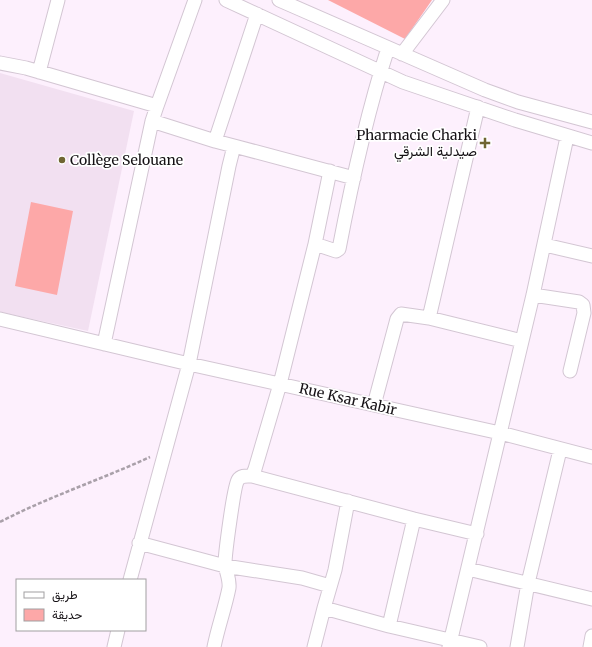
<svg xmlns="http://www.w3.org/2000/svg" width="592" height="647" viewBox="0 0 592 647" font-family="Merriweather,Vazirmatn,serif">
<rect width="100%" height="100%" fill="#fdf0fd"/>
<!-- built -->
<path fill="#f2e0f1" d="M0 73 134 111 88 331 0 312Z"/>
<!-- green -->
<path fill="#fda8a8" d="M328 0H432L405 39Z
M31 202 73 211 57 295 15 286Z"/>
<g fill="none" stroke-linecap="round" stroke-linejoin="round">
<!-- minor casing -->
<g stroke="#d3c6d3" stroke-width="15">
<path id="minor" d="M226 0 403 82 515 120 592 143
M279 0 485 90 518 102 592 122
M402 54 443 0
M0 63 26 68 157 106
M39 72 58 0
M152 121 215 141
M234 146 215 141 257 14
M315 244 330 171
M545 245 592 256
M533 295 579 302 583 305 584 313 570 371
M429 318 478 107
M0 319 189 364 500 433 592 457
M104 344 152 121 157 106 195 0
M374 405 397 319 401 314 429 318 522 341
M252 476 414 519 477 534
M139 543 225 566 302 578 330 586
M468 569 592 599
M130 580 189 364 229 166 234 146 354 178
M324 608 389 626 480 647
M389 626 414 519
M114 647 118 630
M214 647C218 627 225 608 229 588 230 579 226 572 225 564 225 554 234 485 238 480 241 475 247 476 252 476L255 469 280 384 315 244 336 251 339 249C352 181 367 113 388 48
M314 647 324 608 335 570 348 501
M449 647 533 295 567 137
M517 647 528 583 560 450
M590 647 592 636"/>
</g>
<!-- path -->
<path stroke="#a9a0a9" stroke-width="2.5" stroke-dasharray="4 2" stroke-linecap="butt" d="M0 522C48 497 100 480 150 457"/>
<!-- minor -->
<use href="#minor" stroke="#fff" stroke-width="13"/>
</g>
<!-- markers -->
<g fill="#6f6532" stroke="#fff" stroke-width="1.5">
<path d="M483 137h4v4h4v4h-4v4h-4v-4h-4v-4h4z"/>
<circle cx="62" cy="160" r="4"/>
</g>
<g text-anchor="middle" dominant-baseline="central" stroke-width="3.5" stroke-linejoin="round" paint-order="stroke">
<!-- poi labels -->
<g font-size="14" fill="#141014" stroke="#fff" text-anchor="end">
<text x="477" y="135">Pharmacie Charki<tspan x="477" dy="16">صيدلية الشرقي</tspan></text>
<text x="70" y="160" text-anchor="start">Collège Selouane</text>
</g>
<!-- street labels -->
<g font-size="14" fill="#141014" stroke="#fff">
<text transform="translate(348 399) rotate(13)">Rue Ksar Kabir</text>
</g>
</g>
<!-- legend -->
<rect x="16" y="579" width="130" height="52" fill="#ffffff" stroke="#a19fa1"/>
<rect x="24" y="592" width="20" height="6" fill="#ffffff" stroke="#a19fa1"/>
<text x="52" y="599" font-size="12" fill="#141014">طريق</text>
<rect x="24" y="609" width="20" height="12" fill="#fda8a8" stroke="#a19fa1"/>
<text x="52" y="619" font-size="12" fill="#141014">حديقة</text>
</svg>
